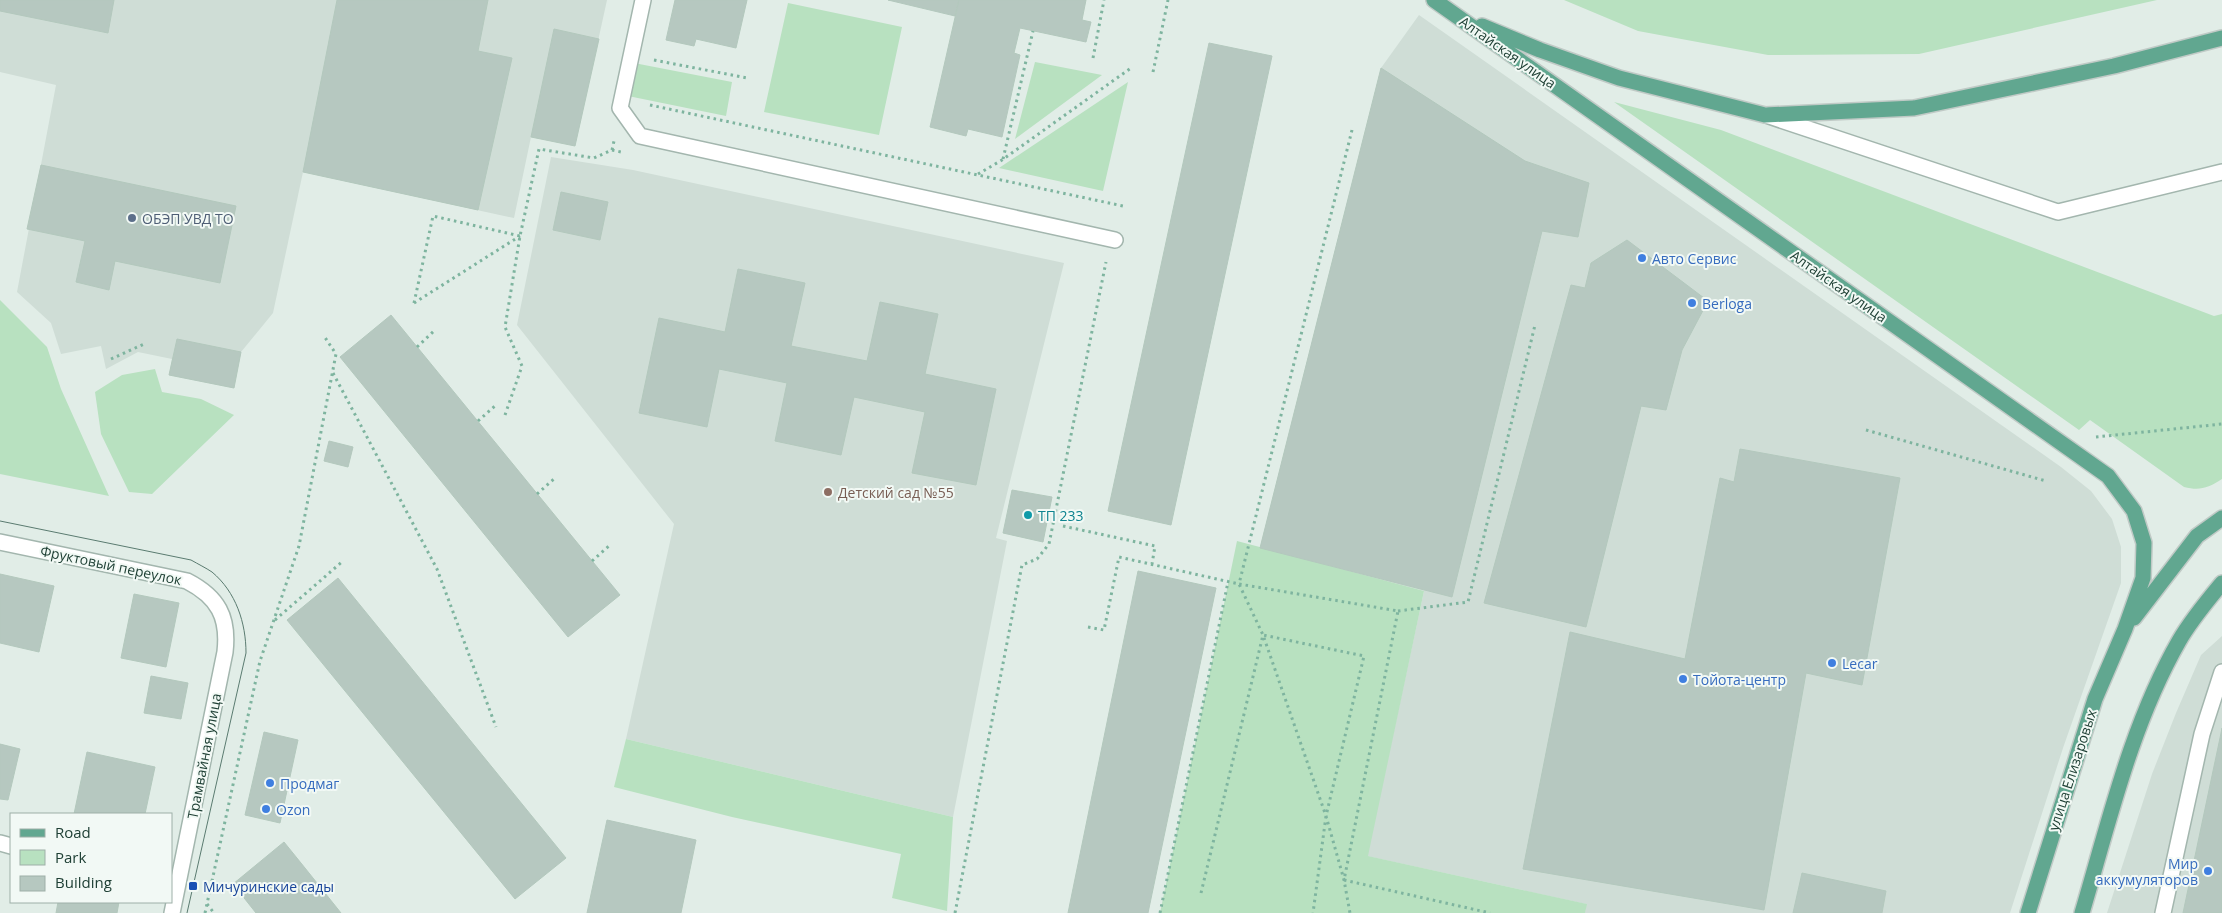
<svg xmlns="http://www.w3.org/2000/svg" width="2222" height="913" viewBox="0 0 2222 913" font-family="'Open Sans',sans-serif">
<rect width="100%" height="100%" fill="#e1ede7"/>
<!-- built -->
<path fill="#cfddd6" d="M0 0H607L575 146 531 137 514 218 303 172 273 313 241 352 234 388 169 375 172 359 138 352 106 369 101 346 61 354 51 323 17 292 56 85 0 72Z
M1419 15 2061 467 2091 491 2112 519 2121 547V583L2063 748 2010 913H1585L1586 904 1367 856 1424 591 1260 548 1381 68Z
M551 157 633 170 1064 263 996 538 1007 541 953 817 626 739 674 524 517 325Z
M2222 636V913H2107L2152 774 2176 713 2201 655Z"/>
<!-- green -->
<path fill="#b8e1c0" d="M1564 0H2157L1919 54 1768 55 1638 31Z
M788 3 902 27 879 135 764 112Z
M1035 62 1102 75 1015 139Z
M634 63 732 82 726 116 628 96Z
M1128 82 1103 191 999 168Z
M1614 102 1721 130 2214 316 2222 314V479C2208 488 2200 491 2184 487L2090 420 2079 430Z
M0 300 47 347 61 389 109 496 0 474Z
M155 369 162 392 201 399 234 415 152 494 129 492 101 434 95 392 122 375Z
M1237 541 1424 591 1368 856 1587 904 1585 913H1160Z
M626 739 953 817 947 911 892 898 901 854 732 817 614 787Z"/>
<!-- building -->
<path fill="#b6c8c0" stroke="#b3c8bd" d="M0 0H114L108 33 0 11Z
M337 0H488L478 51 512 58 478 210 303 172Z
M675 0H747L736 48 696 39 694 46 666 40Z
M888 0H959L955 16Z
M959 0H1086L1082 20 1091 22 1086 42 1020 28 1014 53 1020 55 1002 137 968 129 966 136 930 127Z
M554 29 599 39 575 146 531 137Z
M1209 43 1272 56 1171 525 1108 511Z
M1381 68 1525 161 1589 183 1578 237 1542 231 1452 597 1260 548Z
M41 165 236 206 220 283 115 261 109 290 76 282 85 241 27 229Z
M561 192 608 202 600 240 553 230Z
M1627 240 1708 301 1682 350 1666 410 1641 406 1586 627 1484 603 1571 285 1585 288 1591 263Z
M738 269 805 283 791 346 867 361 880 302 938 314 925 374 996 389 976 485 912 473 925 412 854 397 841 455 775 441 787 383 719 369 707 427 639 413 659 318 725 332Z
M391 315 620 595 568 637 340 357Z
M177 339 241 352 234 388 169 375Z
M329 441 353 447 348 467 324 461Z
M1740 449 1900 478 1862 685 1806 673 1764 910 1523 869 1570 632 1685 659 1720 478 1734 482Z
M1012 490 1052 497 1043 542 1003 533Z
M1138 571 1216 588 1148 913H1068Z
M0 574 54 586 39 652 0 643Z
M338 578 566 858 515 899 287 620Z
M134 594 179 603 166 667 121 658Z
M151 676 188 683 181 719 144 713Z
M2222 728V913H2183L2220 738Z
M264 732 298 740 280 823 245 815Z
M0 744 20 749 8 800 0 799Z
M87 752 155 767 145 814H74Z
M607 820 696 840 681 913H587Z
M284 842 305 868 341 913H256L233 884Z
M1802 873 1886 891 1882 913H1793Z
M58 902H119L117 913H56Z"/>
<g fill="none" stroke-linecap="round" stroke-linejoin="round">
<!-- minor casing -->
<g stroke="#a3b6ae" stroke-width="18">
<path id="minor" d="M643 0 620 108 640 136 1115 240
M1766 115 2058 212 2222 172
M0 542 187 581C218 597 229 617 225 652L172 913
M0 843 11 846
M2163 913 2202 734 2222 672"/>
</g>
<!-- major casing -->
<g stroke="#c0cac6" stroke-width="18">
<path id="major" d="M1434 0 2108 476 2134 511 2144 543 2143 578 2125 629 2095 699 2028 913
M1482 26 1540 50 1619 78 1765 115 1914 108 2114 66 2222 38
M2134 618 2197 536 2222 518
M2082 913C2109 822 2131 725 2179 641 2191 620 2207 601 2222 583"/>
</g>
<!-- path -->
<path stroke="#7eb49f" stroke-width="3" stroke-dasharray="2.5 4" stroke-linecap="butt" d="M1093 58 1104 0
M654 60 747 78
M1153 72 1168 0
M650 105 1123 206
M1352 130 1239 584 1398 611 1344 880 1490 913
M612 150 621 152
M1003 159 1033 31
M978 174 1002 160 1131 68
M414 303 433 216 520 236
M414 303 520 236
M417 347 435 330
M111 359 144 344
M333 373 437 569 496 727
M505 415 522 366 505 327 520 236 539 149 594 158 612 150 614 141
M478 421 496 405
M1866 430 2046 481
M2096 437 2222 424
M537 494 555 478
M1063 526 1155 546 1152 564
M592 561 610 545
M1398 611 1468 602 1535 325
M275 620 343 561
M1088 627 1104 630 1119 557 1239 584 1263 635 1326 816 1344 880 1350 913
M1201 893 1263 635 1364 656 1326 816 1313 913
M207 904 214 913
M205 913 260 661 299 546 336 354 324 336
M955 913 1022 565 1037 559 1049 544 1106 262
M1160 913 1228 582"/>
<!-- minor -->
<use href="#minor" stroke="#fff" stroke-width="15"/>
<!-- major -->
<use href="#major" stroke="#61a790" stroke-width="15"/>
<!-- tram -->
<path stroke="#5a7b70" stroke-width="1" d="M0 521 191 560C198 564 206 568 212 572 236 592 246 623 246 653L187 913"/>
</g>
<!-- markers -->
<circle fill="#5c6f8a" stroke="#f2f9f5" stroke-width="2" cx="132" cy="218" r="5"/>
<g fill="#3f7fe0" stroke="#f2f9f5" stroke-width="2">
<circle cx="1642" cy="258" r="5"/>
<circle cx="1692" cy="303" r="5"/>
<circle cx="1832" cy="663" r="5"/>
<circle cx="1683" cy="679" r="5"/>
<circle cx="270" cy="783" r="5"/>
<circle cx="266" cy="809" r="5"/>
<circle cx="2208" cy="871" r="5"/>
</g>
<circle fill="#8d6e63" stroke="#f2f9f5" stroke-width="2" cx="828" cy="492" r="5"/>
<circle fill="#0f9aa8" stroke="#f2f9f5" stroke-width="2" cx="1028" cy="515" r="5"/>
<rect fill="#1a4fb4" stroke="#f2f9f5" stroke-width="2" x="188" y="881" width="10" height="10" rx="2.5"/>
<g text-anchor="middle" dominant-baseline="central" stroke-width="4" stroke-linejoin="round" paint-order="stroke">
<!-- street labels -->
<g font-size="14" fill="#1f4035" stroke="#f2f9f5">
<text transform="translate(1508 52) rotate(35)">Алтайская улица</text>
<text transform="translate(1839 286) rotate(35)">Алтайская улица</text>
<text transform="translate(111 565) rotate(12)">Фруктовый переулок</text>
<text transform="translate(204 756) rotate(-79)">Трамвайная улица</text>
<text transform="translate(2072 770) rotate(-72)">улица Елизаровых</text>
</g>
<!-- service labels -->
<g font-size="14" fill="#4e5e75" stroke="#f2f9f5" text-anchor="start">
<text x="142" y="218">ОБЭП УВД ТО</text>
</g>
<!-- shop labels -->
<g font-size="14" fill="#366cbe" stroke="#f2f9f5" text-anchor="start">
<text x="1652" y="258">Авто Сервис</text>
<text x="1702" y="303">Berloga</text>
<text x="1842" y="663">Lecar</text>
<text x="1693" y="679">Тойота-центр</text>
<text x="280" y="783">Продмаг</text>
<text x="276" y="809">Ozon</text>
<text x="2198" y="863" text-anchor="end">Мир<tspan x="2198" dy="16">аккумуляторов</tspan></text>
</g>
<!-- education labels -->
<g font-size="14" fill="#785e54" stroke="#f2f9f5" text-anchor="start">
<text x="838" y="492">Детский сад №55</text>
</g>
<!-- culture labels -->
<g font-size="14" fill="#0d838f" stroke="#f2f9f5" text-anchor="start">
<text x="1038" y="515">ТП 233</text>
</g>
<!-- transit labels -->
<g font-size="14" fill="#164399" stroke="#f2f9f5" text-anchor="start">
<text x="203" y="886">Мичуринские сады</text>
</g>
</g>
<!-- legend -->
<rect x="10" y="813" width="162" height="90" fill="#f2f9f5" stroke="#9eafa8"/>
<rect x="20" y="829" width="25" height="8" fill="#61a790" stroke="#9eafa8"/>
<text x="55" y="838" font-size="15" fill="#1f4035">Road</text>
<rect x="20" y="850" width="25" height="15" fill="#b8e1c0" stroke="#9eafa8"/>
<text x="55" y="863" font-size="15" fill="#1f4035">Park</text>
<rect x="20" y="876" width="25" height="15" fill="#b6c8c0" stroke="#9eafa8"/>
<text x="55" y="888" font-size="15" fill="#1f4035">Building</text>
</svg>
